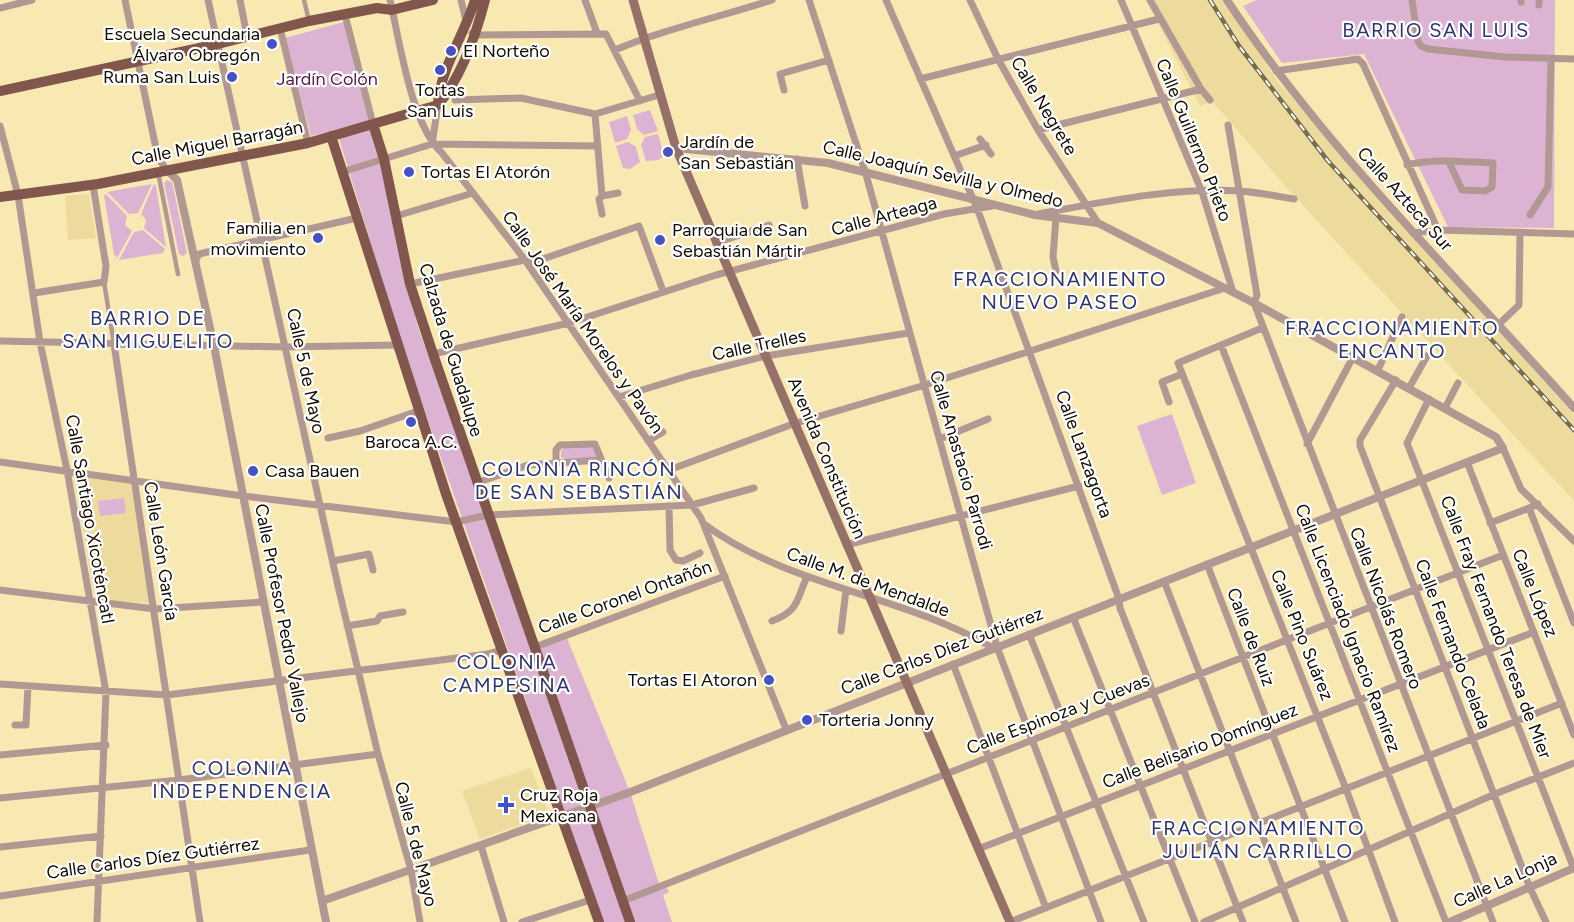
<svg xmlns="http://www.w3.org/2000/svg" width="1574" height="922" viewBox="0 0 1574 922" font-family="Figtree,sans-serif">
<rect width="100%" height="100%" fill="#f8e8b2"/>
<!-- built -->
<path fill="#eddb9d" d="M1146 0H1223L1279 83 1574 415V501L1288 189 1212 101 1200 106Z
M89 194 96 238 68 240 65 196Z
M73 476 131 483 151 603 102 600 94 595Z
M531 768 549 815 480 839 462 791Z"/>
<!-- green -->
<path fill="#ddb3d4" d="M1257 0H1555L1554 228 1448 227 1364 54 1282 63 1243 6Z
M344 22 369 121 311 136 285 38Z
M650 110 658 131 644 135 637 129 633 115Z
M627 116 631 130 627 139 615 143 609 122Z
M370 126C393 192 400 263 419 330L531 640 535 647 566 636 630 792 660 887 623 901 628 922H603L403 349 338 135Z
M658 134 664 156 658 160 646 161 641 145 645 137Z
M628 142 636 147 640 162 630 169 623 168 616 146Z
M167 180 172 182 187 253 183 256 179 254 164 183Z
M152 184 138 213 129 214 107 192Z
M154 184 156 186 166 247 144 228 146 220 141 214Z
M106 194 127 216 125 225 132 231 117 258 114 254 104 196Z
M143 230 165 249 163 253 119 260 134 232Z
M1172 414 1196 483 1162 495 1137 426Z
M594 446 597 456 595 459 567 460 561 457V451L565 447Z
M124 498 126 513 100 516 98 501Z
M666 887 669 892 663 895 672 922H632L625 902Z"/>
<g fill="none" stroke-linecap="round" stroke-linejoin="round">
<!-- pedestrian -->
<path stroke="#b29892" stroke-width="4.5" d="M304 0 309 21
M158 172 178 274
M104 282 114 344"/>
<!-- minor -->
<path stroke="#b29892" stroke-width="7" d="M125 0 158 158 166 169
M208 0 338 586 378 754 411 870 420 922
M240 0 247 36
M390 0C400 42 411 125 442 153L525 260 701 518 786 729
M461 0 466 21
M585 0 597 33
M809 0 865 171 997 647 1101 922
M886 0 977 208 1119 599 1120 608 1243 922
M970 0 998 59 1038 130 1098 223
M1121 0 1202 192 1233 292
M1150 0 1201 89 1210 100
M1412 0 1418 41 1421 46 1428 49 1505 57 1574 59
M1521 0V2
M1539 0V5
M0 8 32 0
M345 15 373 124
M280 28 308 143
M472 33 474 35 606 34 640 101
M615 50C664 29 720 17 772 0
M1276 71 1358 59 1363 64 1438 230
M920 79 1159 19
M784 90 780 74 829 60
M455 100 521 98 595 114 659 95
M595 114 602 196 599 199 602 214
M1228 125 1257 295 1254 303 1493 922
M0 126 18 195 40 342 67 470 106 692 97 922
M1038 130 1201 89
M980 139 991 154
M432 144 438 105
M954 156 986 145
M797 159 805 206
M1407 165C1434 158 1465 162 1493 163L1492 187 1485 191 1462 190 1449 162
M342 172 432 144 598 146
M602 196 618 193
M1038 214C1103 202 1173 187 1239 191 1257 192 1276 196 1294 199
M1530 215 1548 187 1551 59
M396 216 473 193
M1056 218 1053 257 1056 271
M1413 233 1438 230 1574 234
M716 243 769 225
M195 262 199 254 357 218
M410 284 525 260 534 262 639 226 663 291
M34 293 104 282 106 266 93 185
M1498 325 1519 305 1520 233
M1262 328 1178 363 1346 789 1395 922
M0 341 285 347 397 345
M114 344 200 922
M1221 345 1446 922
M433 354 569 323 716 275 944 214 992 206
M1378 370 1402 317
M1396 380 1360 440V446L1530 888 1546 922
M1409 388 1427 356
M619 397 691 375 766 356 908 333
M1429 399 1407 443 1574 869
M1169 402 1162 382 1182 374
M1445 408 1458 383
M328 438 360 431 418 411
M940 439 988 419
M648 441 663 432
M1307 444 1353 357
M1503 448 1521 489 1574 541
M0 462 243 496 456 522 488 515 692 505 754 488
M1467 462 1574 735
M556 463V450L560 445 595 444 609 478
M669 470 793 424 925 385 1225 288
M476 483 528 465 600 460
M1538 504 1529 508 1574 623
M669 506 670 550 676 560 683 561 700 553
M1490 523 1529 508
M704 524C790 588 902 594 993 648
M846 545 1079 486
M333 561 369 554 373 570
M1207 564 1345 922
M1164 581 1296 922
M0 590 155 609 262 602
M1073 617 1195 922
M772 621C798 611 796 602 806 579
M347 626 377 621 380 616 403 612
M841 631 846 590
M1029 634 1144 922
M535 647 725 576
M953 664 1046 908
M0 684 167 695 488 654 501 650
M15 725H26L28 686
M0 755 106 745
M0 798 179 780 378 754
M481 846 504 922
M0 847 101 836
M978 849 1534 632
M0 896 310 850
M623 901 1503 555
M522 922 590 900
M1010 922 1562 703
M1204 922 1495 794 1574 763"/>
<!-- tertiary -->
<path stroke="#b29892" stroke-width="8" d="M1227 0C1326 150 1455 274 1574 408
M166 169 177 180 214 346 326 922
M322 901 628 793 1503 448 1496 437 1254 303 1098 223 1035 215 828 163 676 148
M1450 922 1574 868"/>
<!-- secondary -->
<path stroke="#967169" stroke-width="9" d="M633 0 676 148 1010 922"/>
<!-- primary -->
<path stroke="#81564c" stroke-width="10" d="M0 91 218 44 309 21 377 8 392 10 433 0
M438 105C461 77 476 35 485 0
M438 105C439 72 465 33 475 0
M373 124 384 159 410 284 433 354 630 922
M331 136 446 494 599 922
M0 197 98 184 308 143 438 105"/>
<!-- rail casing -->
<g stroke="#786e4f" stroke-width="4.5">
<path id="rail" d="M1210 0 1239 46 1328 161 1574 430"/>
</g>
<!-- rail -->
<use href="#rail" stroke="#fff" stroke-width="2" stroke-dasharray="7" stroke-linecap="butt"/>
</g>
<!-- markers -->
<g fill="#4551c5" stroke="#fff" stroke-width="2">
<circle cx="272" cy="44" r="6"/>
<circle cx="451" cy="51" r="6"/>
<circle cx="440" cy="70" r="6"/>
<circle cx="232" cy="77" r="6"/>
<circle cx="668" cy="152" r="6"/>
<circle cx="409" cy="172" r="6"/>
<circle cx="318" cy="238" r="6"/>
<circle cx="660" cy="240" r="6"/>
<circle cx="411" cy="422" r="6"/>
<circle cx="253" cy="471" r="6"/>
<circle cx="769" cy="680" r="6"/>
<circle cx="807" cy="720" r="6"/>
<path d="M503 796h6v6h6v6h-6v6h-6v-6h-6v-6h6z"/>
</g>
<g text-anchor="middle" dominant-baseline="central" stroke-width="4.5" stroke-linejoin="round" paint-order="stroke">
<!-- poi labels -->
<g font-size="18" fill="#130d00" stroke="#fff" text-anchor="start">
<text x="260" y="34" text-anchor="end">Escuela Secundaria<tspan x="260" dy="21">Álvaro Obregón</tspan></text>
<text x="463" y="51">El Norteño</text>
<text x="220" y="77" text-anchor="end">Ruma San Luis</text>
<text x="440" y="90" text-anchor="middle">Tortas<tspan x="440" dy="21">San Luis</tspan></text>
<text x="680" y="142">Jardín de<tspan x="680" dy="21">San Sebastián</tspan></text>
<text x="421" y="172">Tortas El Atorón</text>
<text x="306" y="228" text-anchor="end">Familia en<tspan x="306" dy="21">movimiento</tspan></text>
<text x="672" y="230">Parroquia de San<tspan x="672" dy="21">Sebastián Mártir</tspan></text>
<text x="411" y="442" text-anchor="middle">Baroca A.C.</text>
<text x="265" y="471">Casa Bauen</text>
<text x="757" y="680" text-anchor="end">Tortas El Atoron</text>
<text x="819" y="720">Torteria Jonny</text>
<text x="520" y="795">Cruz Roja<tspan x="520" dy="21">Mexicana</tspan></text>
</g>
<!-- park labels -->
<g font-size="18" fill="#55174d" stroke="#fff">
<text x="327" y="79">Jardín Colón</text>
</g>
<!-- street labels -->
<g font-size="18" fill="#130d00" stroke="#fff">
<text transform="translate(1044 106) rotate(59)">Calle Negrete</text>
<text transform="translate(1194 140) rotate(68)">Calle Guillermo Prieto</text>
<text transform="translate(217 143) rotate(-11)">Calle Miguel Barragán</text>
<text transform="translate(943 174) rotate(13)">Calle Joaquín Sevilla y Olmedo</text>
<text transform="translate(1405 199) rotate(48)">Calle Azteca Sur</text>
<text transform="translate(884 216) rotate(-15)">Calle Arteaga</text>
<text transform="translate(583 322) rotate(55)">Calle José María Morelos y Pavón</text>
<text transform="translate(759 345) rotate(-12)">Calle Trelles</text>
<text transform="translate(451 350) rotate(73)">Calzada de Guadalupe</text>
<text transform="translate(306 371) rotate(78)">Calle 5 de Mayo</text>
<text transform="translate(1084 454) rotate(70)">Calle Lanzagorta</text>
<text transform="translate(827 458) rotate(67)">Avenida Constitución</text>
<text transform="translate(961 460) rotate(74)">Calle Anastacio Parrodi</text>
<text transform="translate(90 519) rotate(80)">Calle Santiago Xicoténcatl</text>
<text transform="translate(161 551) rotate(81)">Calle León García</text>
<text transform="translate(868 582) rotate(20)">Calle M. de Mendalde</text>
<text transform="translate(1535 593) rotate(68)">Calle López</text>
<text transform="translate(625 597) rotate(-20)">Calle Coronel Ontañón</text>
<text transform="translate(1386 608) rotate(69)">Calle Nicolás Romero</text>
<text transform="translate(282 613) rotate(79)">Calle Profesor Pedro Vallejo</text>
<text transform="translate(1496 627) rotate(69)">Calle Fray Fernando Teresa de Mier</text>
<text transform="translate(1348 628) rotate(69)">Calle Licenciado Ignacio Ramírez</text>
<text transform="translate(1302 635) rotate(68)">Calle Pino Suárez</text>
<text transform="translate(1251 637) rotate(69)">Calle de Ruiz</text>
<text transform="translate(1453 644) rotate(69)">Calle Fernando Celada</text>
<text transform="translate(942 651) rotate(-21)">Calle Carlos Díez Gutiérrez</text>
<text transform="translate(1058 714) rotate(-21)">Calle Espinoza y Cuevas</text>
<text transform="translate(1200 746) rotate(-21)">Calle Belisario Domínguez</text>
<text transform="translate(416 844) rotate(76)">Calle 5 de Mayo</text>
<text transform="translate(153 858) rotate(-8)">Calle Carlos Díez Gutiérrez</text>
<text transform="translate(1505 880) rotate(-24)">Calle La Lonja</text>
</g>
<!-- neighbourhood labels -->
<g font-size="20" letter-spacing="1.5" fill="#2d3670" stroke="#fff">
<text x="1436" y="30">BARRIO SAN LUIS</text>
<text x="1060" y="279">FRACCIONAMIENTO<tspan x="1060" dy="23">NUEVO PASEO</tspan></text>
<text x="148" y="318">BARRIO DE<tspan x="148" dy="23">SAN MIGUELITO</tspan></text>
<text x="1392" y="328">FRACCIONAMIENTO<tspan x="1392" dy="23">ENCANTO</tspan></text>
<text x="579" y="469">COLONIA RINCÓN<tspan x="579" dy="23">DE SAN SEBASTIÁN</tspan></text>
<text x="507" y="662">COLONIA<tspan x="507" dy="23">CAMPESINA</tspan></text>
<text x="242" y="768">COLONIA<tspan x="242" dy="23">INDEPENDENCIA</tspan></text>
<text x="1258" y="828">FRACCIONAMIENTO<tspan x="1258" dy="23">JULIÁN CARRILLO</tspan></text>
</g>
</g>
</svg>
